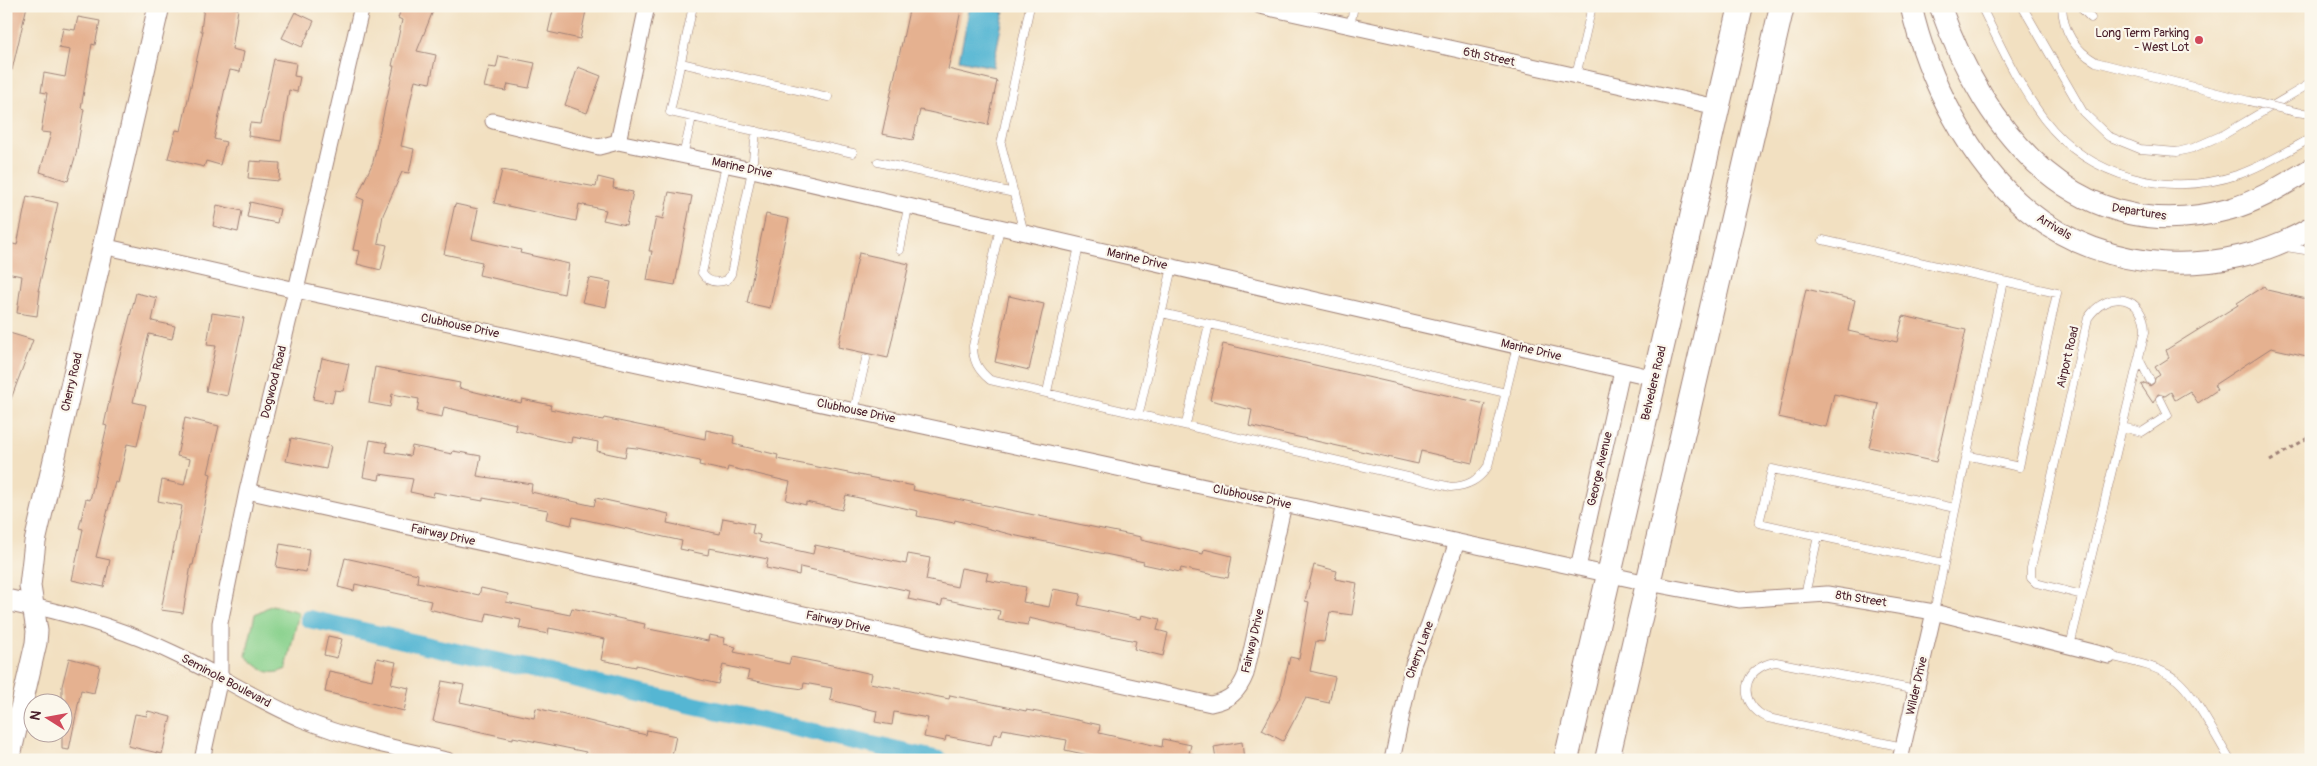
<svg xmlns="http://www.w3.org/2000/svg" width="2317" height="766" viewBox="0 0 2317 766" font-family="Pangolin,sans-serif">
<rect width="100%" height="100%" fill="#fbf7ec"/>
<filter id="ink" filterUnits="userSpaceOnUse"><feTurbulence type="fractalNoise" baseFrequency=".02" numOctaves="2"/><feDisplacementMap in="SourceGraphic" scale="10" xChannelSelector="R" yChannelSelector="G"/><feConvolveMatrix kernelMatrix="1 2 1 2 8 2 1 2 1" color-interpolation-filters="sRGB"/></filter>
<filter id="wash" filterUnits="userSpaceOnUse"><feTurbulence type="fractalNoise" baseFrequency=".0096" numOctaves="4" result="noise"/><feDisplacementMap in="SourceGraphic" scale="20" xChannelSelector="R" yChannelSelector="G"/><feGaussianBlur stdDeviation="1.12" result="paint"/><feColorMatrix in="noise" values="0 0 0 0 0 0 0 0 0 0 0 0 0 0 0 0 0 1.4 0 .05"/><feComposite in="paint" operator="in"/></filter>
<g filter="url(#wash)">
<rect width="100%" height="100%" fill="#f2e0c1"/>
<!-- green -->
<path fill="#89d18d" stroke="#6a785c" d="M272 605 299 612 286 669C268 678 259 668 246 656L255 614Z"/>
<!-- water -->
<path fill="#54b6d3" stroke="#4f6a7f" d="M970 6 1004 12 993 67 959 60Z"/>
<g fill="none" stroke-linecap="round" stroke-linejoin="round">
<!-- canal -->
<path stroke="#54b6d3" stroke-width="18" d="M309 619 939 760"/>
</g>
<g id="blocks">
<!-- building -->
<path fill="#e5b190" d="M6 6H27L12 70 6 69Z
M204 6H226L238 9 232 49 244 52 240 72 230 70 225 88 214 139 226 142 220 165 206 161 204 167 168 158 176 130 181 131 203 31H201Z
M402 6H435L417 51 436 55 430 83 415 80 401 146 414 149 409 173 402 172 383 215 378 243 387 245 381 270 357 264 360 251 353 250 364 200 357 197 373 162 394 66H392L402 20 398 18Z
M554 6H587L580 39 548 32Z
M910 6H962L948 69 997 81 988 125 920 110 913 140 882 134Z
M295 12 314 21 302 47 282 38Z
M78 17 100 21 95 45 92 44 81 108 84 109 76 154 68 181 40 172 51 133 41 132 47 93 41 92 44 73 65 77 70 50 59 48 63 28 75 30Z
M499 56 535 63 529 88 508 84 506 91 484 87 489 67 496 68Z
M274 59 296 63 294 76 300 77 297 92 289 90 281 141 248 136 250 123 260 124Z
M578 67 601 76 587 113 565 105Z
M250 161 280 163 279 181 248 178Z
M502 170 596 187 598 177 614 181 613 188 633 192 626 225 603 220 606 210 579 204 576 221 494 203Z
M669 192 692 196 675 285 647 280 652 251H649L656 217 663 219Z
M27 196 58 203 38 291H40L37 316 17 313 22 276 6 273 9 243 17 245Z
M250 202 280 209 277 223 247 217Z
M455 204 478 209 472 239 521 250 520 253 569 264 564 294 479 275 482 262 444 254Z
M217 205 242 211 238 232 213 226Z
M766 214 789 219 770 308 747 303Z
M859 253 909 264 888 358 838 347Z
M589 278 611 282 606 307 582 302Z
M2264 286 2267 290 2311 300V357L2271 348 2214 385 2217 390 2198 403 2190 391 2175 400 2171 392 2165 396 2158 394 2153 403 2141 385 2145 383 2150 386 2154 383 2155 378 2160 375 2155 367 2169 358 2166 350 2238 305 2237 303Z
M1806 289 1855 300 1848 331 1897 342 1903 316 1966 330 1936 462 1869 447 1879 404 1834 394 1826 427 1778 417Z
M136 293 157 298 152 321 175 326 172 339 149 334 133 402 146 405 137 446 127 444 118 483 115 482 96 557 110 560 104 587 72 580 83 529 79 528 86 499 90 500 107 426 104 425 115 374Z
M1009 296 1044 304 1029 370 995 362Z
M212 313 244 318 227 396 206 391 216 346 207 345Z
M6 332 33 340 8 407H6Z
M1223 344 1485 404 1472 463 1421 451 1418 464 1249 426 1252 410 1210 400Z
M322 358 349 364 343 391 335 390 332 403 313 399Z
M375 367 460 383 459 388 521 403 522 399 551 405 550 409 603 420 604 418 705 439 706 430 734 436 733 444 778 455 777 459 914 486 913 490 1141 537V540L1203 554 1204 549 1232 556 1228 578 1181 568 1180 572 1143 564 1144 562 1017 536 955 520 954 523 917 516 918 511 846 495 842 510 806 502V505L786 500 790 482 728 467 727 471 699 465 700 461 637 448 627 447 625 457 597 451 598 442 572 437 571 443 551 439 515 430 516 424 444 407 442 417 417 412 419 399 392 394 390 407 369 403Z
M185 418 219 426 208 473 211 474 193 565H191L183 613 161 610 182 506 158 501 162 480 184 485 190 459 177 456Z
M291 438 331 446 326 469 286 461Z
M370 440 387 443 386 452 410 456 412 446 452 454 453 451 481 456 477 476 532 484 531 492 594 506 596 498 669 514 667 523 720 534 723 518 754 524 752 533 760 535 759 542 813 554 815 545 906 564 908 554 930 558 926 580 957 587 961 568 988 573 986 580 1026 587 1023 602 1049 607 1053 589 1081 594 1078 605 1141 619 1142 615 1160 619 1157 630 1168 633 1163 656 1134 649 1136 641 1073 628 1029 618 1028 625 998 620 1000 611 943 599 941 606 908 599 910 591 800 567 799 575 766 568 768 559 709 548 708 555 680 549 682 541 573 517 571 525 546 519 548 510 483 498V501L434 492 433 497 410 492 413 479 380 474 379 480 363 477Z
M280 544 309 549 306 572 276 567Z
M345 558 418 574 417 582 479 595 481 588 508 594 506 602 570 615 572 608 645 624 644 628 708 641 709 635 725 638 724 644 736 647 734 652 789 664 791 657 827 664 872 674 870 683 949 699 950 695 1026 711V710L1054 715 1100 725 1099 733 1162 747 1163 739 1191 745 1189 753 1194 754 1193 760H1101L1102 758 1065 750 1067 740 1003 729 1001 735 994 734 991 745 946 736 945 741 924 737 928 718 894 712 892 725 875 722 877 711 830 700 832 688 804 683 803 689 775 685 747 679 749 671 723 665 718 684 636 665V667L601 660 605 639 549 628 548 634 519 628 521 620 487 613 485 622 464 618 429 609 431 601 355 584 354 591 338 587Z
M1314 565 1337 571 1335 579 1357 583 1352 615 1330 612 1324 642 1316 641 1310 671 1335 677 1329 703 1306 698 1283 741 1262 730 1281 695 1290 657 1299 659 1309 602 1305 601Z
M328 636 342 639 337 658 324 655Z
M69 658 100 666 94 693 81 690 69 750 62 749V686Z
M377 658 396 662 391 684 409 688 404 711 325 692 329 671 372 680Z
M442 681 464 685 460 702 534 718 536 708 646 735 647 730 676 736 671 760H603L585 756 586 752 513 737V739L433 721Z
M148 711 171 717 162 754 128 746 135 714 147 716Z
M1242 742 1244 760H1216L1214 747Z"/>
</g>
</g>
<g filter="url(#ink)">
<use href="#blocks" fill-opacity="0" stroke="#9e8076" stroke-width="1"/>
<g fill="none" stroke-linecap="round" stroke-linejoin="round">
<!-- lane casing -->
<g stroke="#9e8076" stroke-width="9">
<path id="lane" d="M693 6 670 112 853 153
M1981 6C2000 44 2018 85 2044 119 2090 179 2170 198 2240 174 2265 165 2288 151 2311 138
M2022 6 2083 112 2108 136 2140 149 2177 152 2193 148 2225 134 2311 83
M2062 6C2063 31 2075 50 2096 62L2249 101
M2081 6 2083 10 2091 18
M1350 26 1354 6
M681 63 828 97
M1576 76 1592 6
M2296 112 2311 114
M683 156 692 117
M878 162 1014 193
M726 165 702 273C708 283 718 283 727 280L731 274 752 170 756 131
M1000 228 973 346C973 361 978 370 990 380L1451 487C1468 486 1479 480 1488 466L1517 346
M1024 233 1001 144 1030 6
M1823 240 2003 281 1934 612
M2286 247 2311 251
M900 250 908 207
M1162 313 1506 393
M2139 359 2150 380
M1047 392 1079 246
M854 411 866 359
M1139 413 1172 267
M1186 424 1209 324
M2122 427 2142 432 2168 415 2160 399
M1966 455 2019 467 2057 293 2003 281
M1944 563 1759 523 1772 469 1955 508
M1805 595 1818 536
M2070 646C2095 542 2120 437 2145 332 2145 295 2108 288 2088 318L2031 568V578L2036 583 2082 595
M2109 656C2130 661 2155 665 2174 678 2193 690 2217 739 2230 760
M1903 747 1768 718C1736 704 1741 667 1776 662L1916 690"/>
</g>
<!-- street casing -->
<g stroke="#9e8076" stroke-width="17">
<path id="street" d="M1260 6 1717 107
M493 121 599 147 618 142 752 170 1655 378
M618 142 647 6
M103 246 296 290 1648 583 1739 600 1827 594 1934 612 2109 656
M247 491 1211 704C1230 700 1239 692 1246 674L1284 504
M1578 568 1622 371
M33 606C81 617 128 631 173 653 216 673 257 700 301 719 347 738 398 749 447 760
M202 760 220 678V623L247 491 296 290 362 6
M1392 760 1413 664 1429 624 1457 542
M1900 760 1934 612"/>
</g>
<!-- secondary casing -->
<g stroke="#9e8076" stroke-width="23">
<path id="secondary" d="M1911 6C1927 78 1969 162 2027 210 2107 276 2223 279 2311 228
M1940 6C1985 134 2079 251 2230 209 2259 201 2285 184 2311 169
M6 600 33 606
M9 760 36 643 37 631 30 586 35 542 159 6"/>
</g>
<!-- primary casing -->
<g stroke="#9e8076" stroke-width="26">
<path id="primary" d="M1566 760 1741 6
M1607 760 1782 6"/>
</g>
<!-- path -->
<path stroke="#9e8076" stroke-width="3" stroke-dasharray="4 4" stroke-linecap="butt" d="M2270 461 2311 436"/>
<!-- lane -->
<use href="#lane" stroke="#fff" stroke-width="8"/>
<!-- street -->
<use href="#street" stroke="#fff" stroke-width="15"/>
<!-- secondary -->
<use href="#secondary" stroke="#fff" stroke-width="21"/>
<!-- primary -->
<use href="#primary" stroke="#fff" stroke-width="24"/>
<!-- lane-bridge casing -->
<g stroke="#9e8076" stroke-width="9" stroke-linecap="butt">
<path id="lane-bridge" d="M2249 101 2296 112"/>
</g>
<!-- lane-bridge -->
<use href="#lane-bridge" stroke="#fff" stroke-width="8"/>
</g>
</g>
<!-- markers -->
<circle fill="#d1495b" stroke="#fbf7ec" stroke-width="2" cx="2199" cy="40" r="5"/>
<g text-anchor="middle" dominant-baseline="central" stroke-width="4.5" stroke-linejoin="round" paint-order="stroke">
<!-- poi labels -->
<g font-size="12" fill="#4a1f2b" stroke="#fbf7ec" text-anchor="end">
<text x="2189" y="33">Long Term Parking<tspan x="2189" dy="14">- West Lot</tspan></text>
</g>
<!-- street labels -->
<g font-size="12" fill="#4a1f2b" stroke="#fbf7ec">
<text transform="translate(1489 57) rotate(12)">6th Street</text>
<text transform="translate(742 168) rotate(12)">Marine Drive</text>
<text transform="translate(2139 212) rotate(9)">Departures</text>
<text transform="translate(2054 227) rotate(31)">Arrivals</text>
<text transform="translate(1137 259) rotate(13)">Marine Drive</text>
<text transform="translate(460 326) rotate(12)">Clubhouse Drive</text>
<text transform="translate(1531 350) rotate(13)">Marine Drive</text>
<text transform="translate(2068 357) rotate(-77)">Airport Road</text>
<text transform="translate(72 382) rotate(-77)">Cherry Road</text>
<text transform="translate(274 382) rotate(-76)">Dogwood Road</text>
<text transform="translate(1654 383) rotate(-77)">Belvedere Road</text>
<text transform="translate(856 411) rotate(12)">Clubhouse Drive</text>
<text transform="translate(1600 469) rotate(-77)">George Avenue</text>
<text transform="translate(1252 497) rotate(12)">Clubhouse Drive</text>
<text transform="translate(443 535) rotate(12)">Fairway Drive</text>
<text transform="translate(1861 599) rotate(9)">8th Street</text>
<text transform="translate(838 622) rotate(12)">Fairway Drive</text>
<text transform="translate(1253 641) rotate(-77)">Fairway Drive</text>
<text transform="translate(1420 650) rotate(-70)">Cherry Lane</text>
<text transform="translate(226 681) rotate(28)">Seminole Boulevard</text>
<text transform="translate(1917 686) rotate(-77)">Wilder Drive</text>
</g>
</g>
<!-- margin -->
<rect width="2317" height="766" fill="none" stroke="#fbf7ec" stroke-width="25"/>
<!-- north arrow -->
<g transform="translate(48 718) rotate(281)"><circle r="24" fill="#fbf7ec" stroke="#b4a19f"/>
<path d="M0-4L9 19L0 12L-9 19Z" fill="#d1495b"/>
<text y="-8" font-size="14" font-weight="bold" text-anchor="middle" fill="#4a1f2b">N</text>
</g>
</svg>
